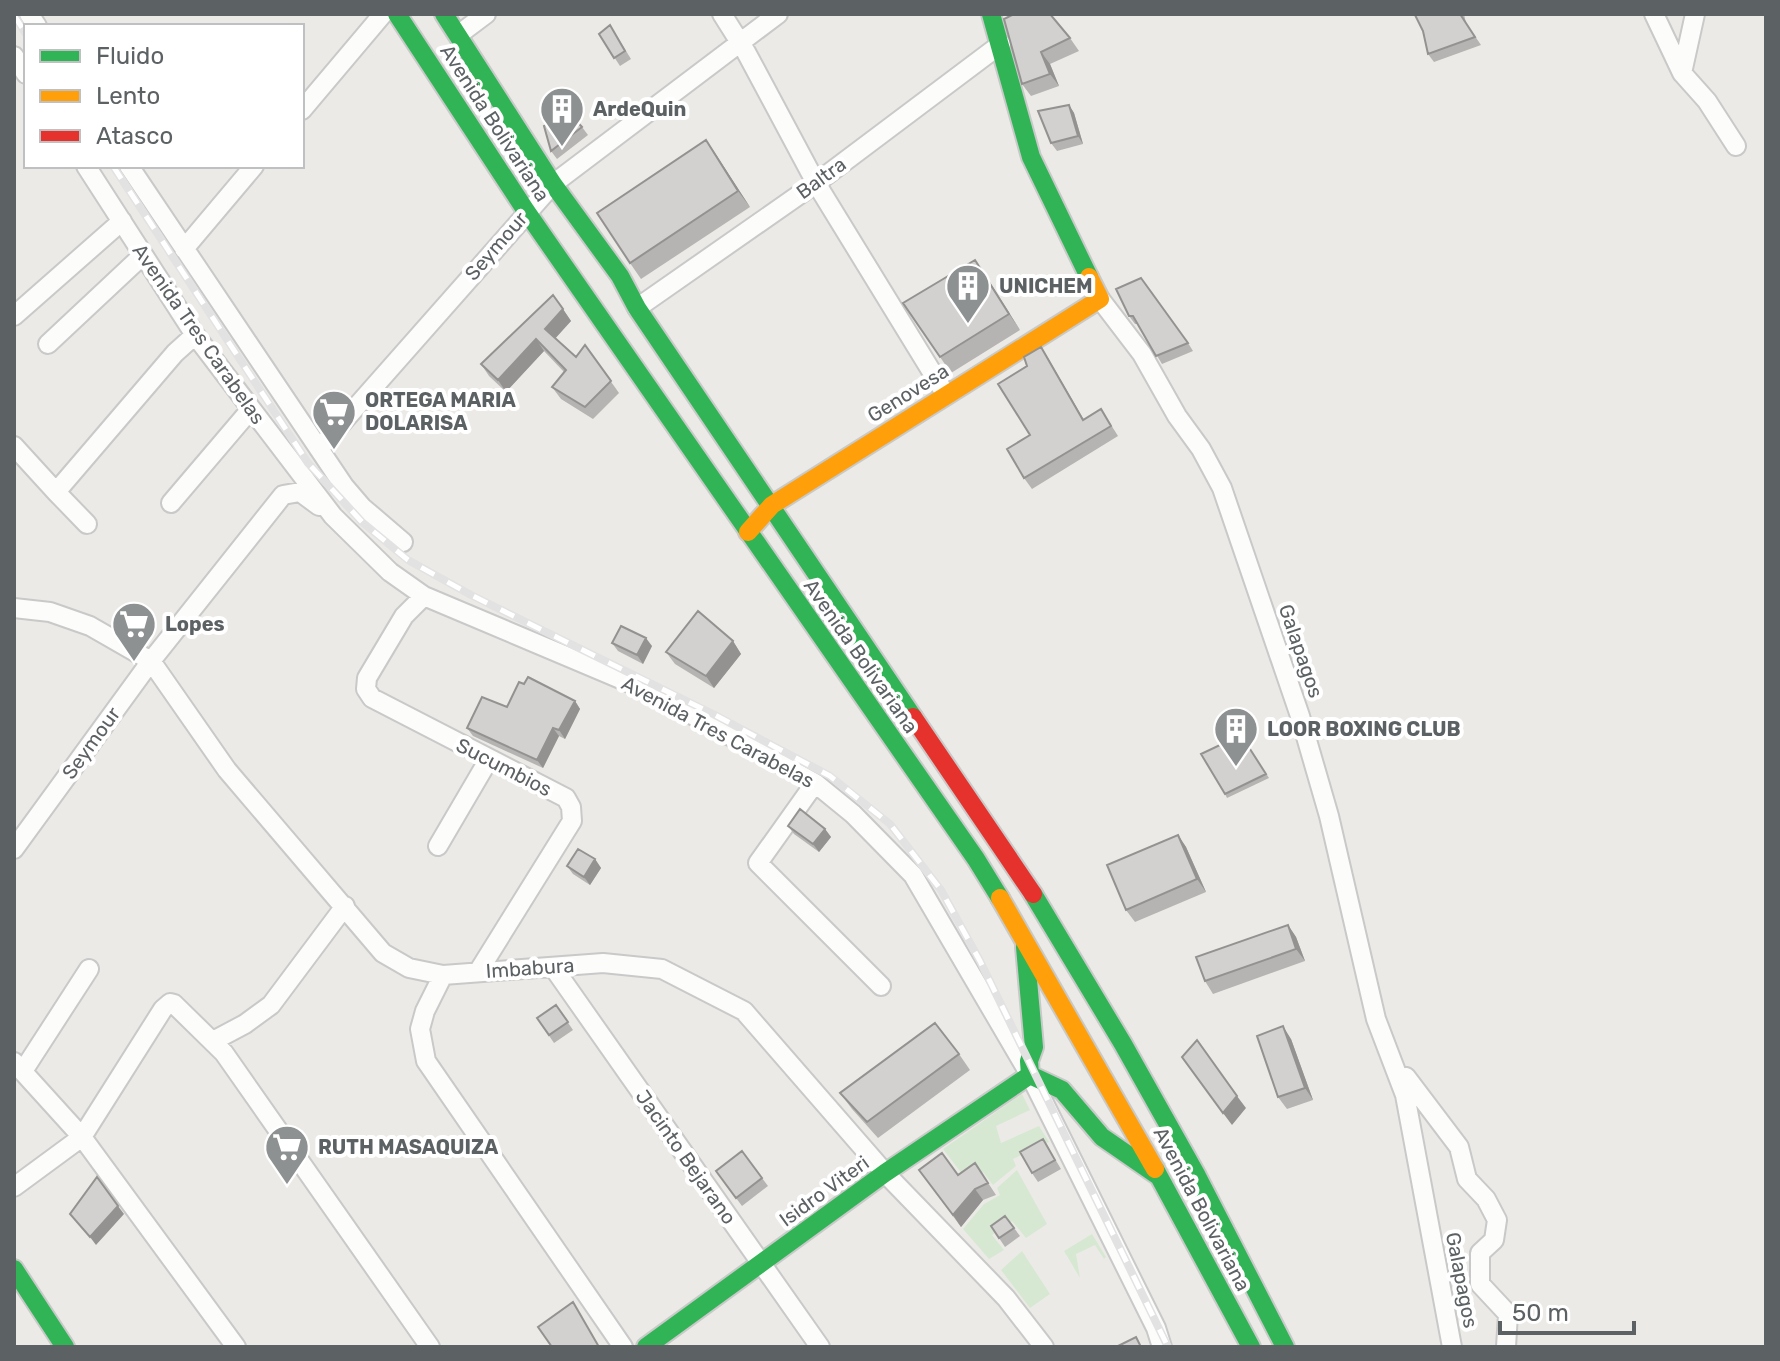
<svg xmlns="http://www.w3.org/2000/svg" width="1780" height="1361" viewBox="0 0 1780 1361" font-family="Rubik,sans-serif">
<rect width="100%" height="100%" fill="#eceae6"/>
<!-- grass -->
<path fill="#d7e8d2" d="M1022 1094 1030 1110 996 1126 1001 1143 1039 1126 1049 1142 1013 1159 1016 1166 993 1185 983 1172 969 1183 943 1149Z
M1017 1170 1047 1224 1026 1238 1012 1221 992 1235 1004 1250 989 1259 963 1229 984 1204 1000 1195 997 1188Z
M1092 1234 1106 1257 1104 1259 1095 1245 1076 1254 1080 1278 1064 1251Z
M1022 1251 1050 1294 1030 1308 1001 1270Z"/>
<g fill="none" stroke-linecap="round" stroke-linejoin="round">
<!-- street casing -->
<g stroke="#c8c9c8" stroke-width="22">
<path id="street" d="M29 14 37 26
M722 14 746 52 816 183 946 395
M1654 14 1682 73 1707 101 1736 146
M458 35 486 14
M14 56 26 74
M1682 73 1695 14
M302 110 383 14
M86 166 195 335 333 516 390 572 424 596 649 691 815 783 853 814 913 875 1030 1075 1156 1328 1162 1347
M129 166 344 486 362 507 403 542
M184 249 254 166
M1100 299 1142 354 1177 416 1201 449 1222 488 1300 716 1329 816 1376 1019 1405 1095 1452 1347
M637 308 816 183 1001 44
M14 316 122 221
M48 344 142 256
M14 446 56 492 175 353 195 335
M319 449 553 184 778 14
M56 492 87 524
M171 503 251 409
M424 596 404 616 367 678 366 689 372 698 566 798 571 807 572 821 478 972
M14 608 50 612 90 626 151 661 227 770 383 953 409 968 443 975 603 963 662 969 744 1011 885 1173 1006 1298 1044 1347
M815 783 758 863 881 986
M438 846 489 759
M14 849 151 661 283 495 300 492 319 506
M553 967 820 1347
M443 975 425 1011 420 1029 426 1061 623 1347
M213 1041 245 1024 271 1005 345 906
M14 1062 82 1137 236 1347
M23 1071 89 969
M1406 1077 1459 1147 1467 1179 1486 1199 1497 1220 1494 1240 1480 1253V1284L1508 1314 1506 1347
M14 1187 82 1137 163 1009 170 1003 174 1004 224 1053 430 1347"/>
</g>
<!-- fast casing -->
<g stroke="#c8c9c8" stroke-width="22">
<path id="fast" d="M397 14 526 211 976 859 1000 898
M444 14 553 184 620 276 637 308 913 717
M991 14 1031 157 1089 277
M1033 894 1123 1044 1197 1176 1285 1347
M1025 947 1034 1047 1029 1061 1030 1075 1062 1090 1102 1137 1157 1175
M1155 1169 1251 1347
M14 1269 65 1347
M646 1347 885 1173 1030 1075"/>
</g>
<!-- slow casing -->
<g stroke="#c8c9c8" stroke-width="22">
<path id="slow" d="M748 532 772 505 1100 299 1089 277
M1000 898 1155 1169"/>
</g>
<!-- jam casing -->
<g stroke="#c8c9c8" stroke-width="22">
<path id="jam" d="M913 717 1033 894"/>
</g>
<!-- street -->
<use href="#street" stroke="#fcfcfb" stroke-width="18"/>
<!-- fast -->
<use href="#fast" stroke="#30b455" stroke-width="18"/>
<!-- slow -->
<use href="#slow" stroke="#ff9f0a" stroke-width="18"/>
<!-- jam -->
<use href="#jam" stroke="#e5322d" stroke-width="18"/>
<!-- rail casing -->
<g stroke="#e3e2e2" stroke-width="8">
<path id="rail" d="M14 15 26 34
M113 166 308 463 362 522 408 560 471 595 713 714 830 776 890 824 941 890 980 961 1168 1347"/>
</g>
<!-- rail -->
<use href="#rail" stroke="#fff" stroke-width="5" stroke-dasharray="15" stroke-linecap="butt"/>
</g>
<!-- wall -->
<path fill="#b5b4b2" d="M1014 14 1070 38 1079 51 1050 64 1059 86 1031 96 1022 84Z
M1419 14H1464L1466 23 1481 45 1434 62 1428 54Z
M610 25 631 59 620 66 599 34Z
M1069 105 1074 113 1083 144 1057 151 1051 143Z
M582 127 588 135 557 159 551 151Z
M706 140 750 207 641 279 630 263Z
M975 260 1020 330 951 373 903 303Z
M1116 289 1188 343 1193 351 1162 364 1138 324H1135L1129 316Z
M553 295 571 321 555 338 576 357 585 345 619 393 593 419 561 399 552 387 564 372 544 351 506 392 489 376 481 364Z
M1041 347 1084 420 1101 409 1118 436 1032 489 1024 478 1030 435 1027 366Z
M733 641 741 654 714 688 675 664 666 652Z
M612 643 652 646 643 664 618 651Z
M524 684 575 701 580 709 565 739 559 736 543 768 473 736 467 728 507 707Z
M1241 735 1269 778 1227 798 1225 794Z
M788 826 825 829 831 837 819 852 794 834Z
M1178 835 1186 847 1206 892 1135 922 1126 910Z
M595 859 601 868 590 885 573 874 567 866Z
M1288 925 1296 937 1305 961 1213 994 1205 981Z
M556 1005 573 1030 554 1043 537 1018Z
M1291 1039 1313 1100 1287 1109 1278 1097Z
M959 1054 970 1070 878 1138 852 1109 840 1093Z
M1043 1139 1061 1169 1038 1182 1032 1173Z
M975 1163 996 1195 983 1200 961 1227 919 1170 958 1175Z
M716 1171 762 1178 768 1186 742 1206Z
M1005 1216 1020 1236 1005 1247 991 1226Z"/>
<!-- shaded-wall -->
<path fill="#949291" d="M1041 52 1050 64 1059 86 1050 74Z
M1069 105 1074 113 1083 144 1078 136Z
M706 140 717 156 750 207 738 191Z
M975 260 986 276 1020 330 1009 314Z
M563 309 571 321 553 341 545 329Z
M536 339 544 351 506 392 498 380Z
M1041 347 1048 358 1090 431 1083 420Z
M646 638 652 646 643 664 637 655Z
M733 641 741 654 714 688 706 676Z
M575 701 580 709 565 739 559 730Z
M553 728 559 736 543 768 537 760Z
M825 829 831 837 819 852 813 844Z
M1178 835 1186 847 1206 892 1197 879Z
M595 859 601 868 590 885 584 877Z
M1288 925 1296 937 1305 961 1296 949Z
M1283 1026 1291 1039 1313 1100 1305 1088Z
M1237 1096 1246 1108 1232 1125 1223 1113Z
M975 1189 983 1200 961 1227 953 1215Z
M118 1206 124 1214 96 1245 90 1237Z"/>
<!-- building -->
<path fill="#d3d1cf" stroke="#949291" stroke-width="2" d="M1014 14H1050L1070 38 1041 52 1050 74 1022 84 1004 19Z
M1419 14H1460L1475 37 1428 54 1423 31 1415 15Z
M610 25 625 51 614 58 599 34Z
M1069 105 1078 136 1051 143 1038 111Z
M569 113 582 127 551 151 544 126Z
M706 140 738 191 630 263 597 213Z
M975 260 1009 314 940 357 903 303Z
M1141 278 1188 343 1156 356 1133 316H1129L1116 289Z
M553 295 563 309 545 329 576 357 585 345 611 381 585 407 552 387 566 370 536 339 498 380 481 364Z
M1041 347 1083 420 1101 409 1111 426 1024 478 1007 449 1030 435 998 384 1027 366 1024 357Z
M698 611 733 641 706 676 666 652Z
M621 626 646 638 637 655 612 643Z
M528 677 575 701 559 730 553 728 537 760 467 728 482 697 507 707 519 682 524 684Z
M1241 735 1266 774 1225 794 1201 754Z
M800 809 825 829 813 844 788 826Z
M1178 835 1197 879 1126 910 1107 865Z
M578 849 595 859 584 877 567 866Z
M1288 925 1296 949 1205 981 1196 957Z
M556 1005 568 1022 549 1035 537 1018Z
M935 1023 959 1054 867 1122 840 1093Z
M1283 1026 1305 1088 1278 1097 1257 1036Z
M1197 1040 1237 1096 1223 1113 1182 1057Z
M1043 1139 1055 1160 1032 1173 1020 1152Z
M742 1151 762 1178 736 1198 716 1171Z
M942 1153 958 1175 975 1163 988 1183 975 1189 953 1215 919 1170Z
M97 1177 118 1206 90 1237 70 1214Z
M1005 1216 1014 1228 999 1238 991 1226Z
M573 1302 599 1347H552L538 1327Z
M1136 1337 1141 1347H1116Z"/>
<!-- icons -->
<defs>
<g id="building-pin" transform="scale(2.3)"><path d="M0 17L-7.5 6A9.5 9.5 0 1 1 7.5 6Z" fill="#8e9192" stroke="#fff"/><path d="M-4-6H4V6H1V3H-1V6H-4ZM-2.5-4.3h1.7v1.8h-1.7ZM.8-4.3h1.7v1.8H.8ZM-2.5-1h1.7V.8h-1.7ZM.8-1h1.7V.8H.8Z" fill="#fff"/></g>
<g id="supermarket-pin" transform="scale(2.3)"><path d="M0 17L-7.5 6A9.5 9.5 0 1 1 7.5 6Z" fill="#8e9192" stroke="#fff"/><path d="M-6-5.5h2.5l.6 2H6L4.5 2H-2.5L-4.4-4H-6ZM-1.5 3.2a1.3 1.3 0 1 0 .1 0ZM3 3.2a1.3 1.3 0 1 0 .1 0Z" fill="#fff"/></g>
</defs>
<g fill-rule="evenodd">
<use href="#building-pin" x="562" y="109"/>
<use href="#building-pin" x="968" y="286"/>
<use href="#supermarket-pin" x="334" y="412"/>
<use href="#supermarket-pin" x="134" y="624"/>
<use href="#building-pin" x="1236" y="729"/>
<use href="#supermarket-pin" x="287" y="1147"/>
</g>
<g text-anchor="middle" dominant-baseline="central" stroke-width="8" stroke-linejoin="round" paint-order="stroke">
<!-- poi labels -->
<g font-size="20" font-weight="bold" fill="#5c6164" stroke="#fff" text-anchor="start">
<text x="593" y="109">ArdeQuin</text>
<text x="999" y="286">UNICHEM</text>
<text x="365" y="400">ORTEGA MARIA<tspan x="365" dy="23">DOLARISA</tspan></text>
<text x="165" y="624">Lopes</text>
<text x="1267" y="729">LOOR BOXING CLUB</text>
<text x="318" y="1147">RUTH MASAQUIZA</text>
</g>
<!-- street labels -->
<g font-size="20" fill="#5c6164" stroke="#fff">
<text transform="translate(495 123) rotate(57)">Avenida Bolivariana</text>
<text transform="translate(821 178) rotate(-36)">Baltra</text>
<text transform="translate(496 246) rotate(-49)">Seymour</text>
<text transform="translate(199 334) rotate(55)">Avenida Tres Carabelas</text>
<text transform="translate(908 393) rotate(-32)">Genovesa</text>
<text transform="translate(1301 651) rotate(71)">Galapagos</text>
<text transform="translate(861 656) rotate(55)">Avenida Bolivariana</text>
<text transform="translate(718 732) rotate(28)">Avenida Tres Carabelas</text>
<text transform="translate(91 743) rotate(-54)">Seymour</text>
<text transform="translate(504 767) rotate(27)">Sucumbios</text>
<text transform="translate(530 968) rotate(-4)">Imbabura</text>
<text transform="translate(686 1157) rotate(55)">Jacinto Bejarano</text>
<text transform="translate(824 1191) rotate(-36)">Isidro Viteri</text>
<text transform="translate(1202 1209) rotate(62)">Avenida Bolivariana</text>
<text transform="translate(1462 1280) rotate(79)">Galapagos</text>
</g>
</g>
<!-- border -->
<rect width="1780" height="1361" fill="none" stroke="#5c6164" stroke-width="32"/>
<!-- legend -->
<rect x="24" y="24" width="280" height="144" fill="#ffffff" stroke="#bec0c1" stroke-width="2"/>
<rect x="40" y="50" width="40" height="12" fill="#30b455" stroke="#bec0c1" stroke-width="2"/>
<text x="96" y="64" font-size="24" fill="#5c6164">Fluido</text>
<rect x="40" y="90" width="40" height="12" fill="#ff9f0a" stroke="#bec0c1" stroke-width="2"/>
<text x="96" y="104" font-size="24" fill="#5c6164">Lento</text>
<rect x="40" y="130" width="40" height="12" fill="#e5322d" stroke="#bec0c1" stroke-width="2"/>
<text x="96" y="144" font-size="24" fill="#5c6164">Atasco</text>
<!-- scale -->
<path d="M1500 1321v12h134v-12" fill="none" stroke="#5c6164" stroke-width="4"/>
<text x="1512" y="1321" font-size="24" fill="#5c6164" stroke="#ffffff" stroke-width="6" paint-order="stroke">50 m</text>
</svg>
